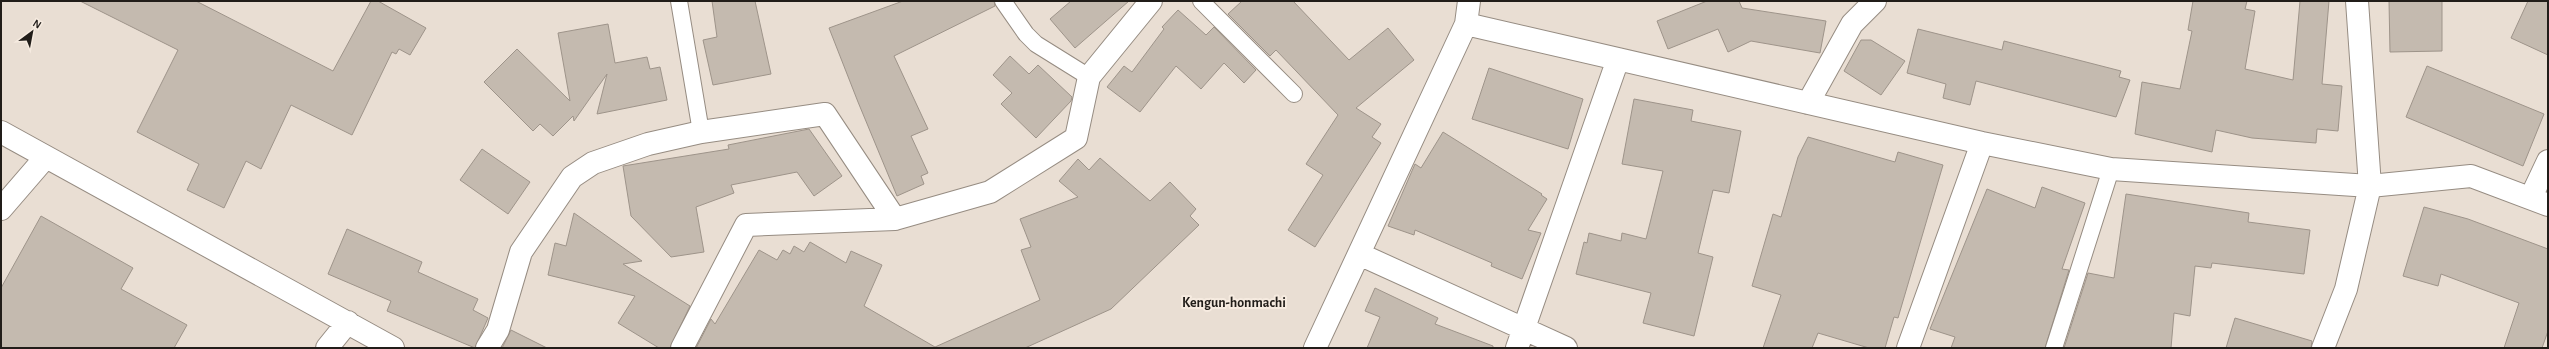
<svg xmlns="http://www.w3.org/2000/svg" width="2549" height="349" viewBox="0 0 2549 349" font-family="'Alegreya Sans',sans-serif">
<rect width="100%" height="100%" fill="#e9ded3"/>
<!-- building -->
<path fill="#c4baaf" stroke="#9e948a" d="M80 1H196L333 71 371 1H378L426 28 410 55 399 49 396 54 392 52 352 135 291 105 261 169 246 161 224 208 187 190 199 164 137 132 178 50Z
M712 1H755L771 74 713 85 703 40 717 37Z
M903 1H994L995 6 894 56 928 129 911 136 928 173 921 176 924 184 897 196 858 102 829 28Z
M1071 1H1129L1075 48 1050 19Z
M1242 1H1293L1349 60 1388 28 1414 60 1356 108 1381 124 1372 137 1381 143 1315 247 1288 230 1323 175 1306 164 1338 115 1276 50 1270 56 1228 14Z
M1707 1H1739L1742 8 1826 21 1820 53 1751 41 1728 52 1718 29 1668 49 1657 21Z
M2193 1H2247L2245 9 2255 11 2245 69 2293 80 2300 1H2329L2322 84 2342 86 2338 131 2317 129 2316 143 2252 138 2216 130 2212 152 2135 134 2142 82 2180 89 2192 31 2188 30Z
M2389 1H2442V51L2390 52Z
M2528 1H2548V55L2511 38Z
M1178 10 1206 35 1214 27 1256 70 1244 83 1224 63 1201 89 1176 66 1140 112 1107 87 1124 66 1132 72 1164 29 1162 27Z
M608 24 615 63 647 57 650 69 660 67 667 100 597 114 607 74 574 121 573 116 553 136 540 124 533 131 484 82 517 49 570 101 558 33Z
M1918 29 2002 50 2004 41 2121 71 2119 77 2130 80 2116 117 1976 81 1970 105 1943 98 1946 84 1907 73Z
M1861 40H1871L1905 61 1881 95 1844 71Z
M1010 56 1029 74 1038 65 1072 97 1071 101 1036 138 1001 104 1012 93 993 75Z
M2427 66 2544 114 2523 166 2406 117Z
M1489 68 1583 99 1568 149 1472 119Z
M1634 99 1693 110 1691 121 1741 131 1729 193 1713 190 1698 253 1713 257 1694 336 1643 323 1651 293 1576 274 1584 242 1587 243 1589 233 1621 241 1622 233 1646 239 1663 171 1622 164Z
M809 129 842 176 814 196 797 172 731 185 734 193 696 207 704 252 671 257 631 216 623 166 729 149 728 145Z
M1443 132 1542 194 1541 195 1547 199 1528 230 1541 233 1522 279 1491 266 1492 263 1415 230 1414 235 1388 226 1415 164 1421 168Z
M1808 137 1895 162 1898 152 1943 165 1898 318 1894 317 1885 348H1869L1818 333 1812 348H1763L1781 295 1752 286 1773 214 1781 217 1798 157Z
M482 149 530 182 508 214 460 180Z
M1100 158 1150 201 1170 182 1196 209 1190 216 1199 225 1111 309 1025 348H696L711 319 715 324 759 250 777 260 783 250 790 254 794 246 804 252 810 242 846 263 851 251 882 265 864 306 935 347 1040 300 1021 250 1031 247 1020 219 1078 197 1059 181 1078 159 1089 170Z
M2042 187 2085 203 2062 269 2069 270 2045 348H1951L1955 337 1930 329 1987 189 2035 208Z
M2126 194 2249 213 2248 222 2310 230 2304 274 2212 263 2211 268 2195 266 2190 316 2174 313 2171 348H2064L2088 273 2114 278Z
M2424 207 2468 219 2548 249V331L2542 348H2504L2519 303 2441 274 2438 286 2403 276Z
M574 213 642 261 623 264 690 306 670 348H659L618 323 635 296 548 275 555 243 566 246Z
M41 216 133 268 121 289 187 325 174 348H1V288Z
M347 229 422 262 418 272 478 299 473 310 488 318 475 348 387 311 391 301 328 274Z
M1375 288 1438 318 1435 324 1493 346V348H1367L1380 317 1365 311Z
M2235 318 2312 341 2311 348H2226Z
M511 330 547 348H502Z"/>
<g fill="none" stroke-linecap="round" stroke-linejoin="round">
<!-- service casing -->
<g stroke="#968c82" stroke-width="18">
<path id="service" d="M679 1 701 132
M1003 1 1026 34 1036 44 1089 77
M1201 1 1294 94
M2054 348 2111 169"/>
</g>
<!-- minor casing -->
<g stroke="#968c82" stroke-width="24">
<path id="minor" d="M1466 24 1982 143 2111 169 2370 186 2471 176 2548 205
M1808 103 1852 24 1875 1
M1 132 393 348
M2531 197 2548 161
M1 209 45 158
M1359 254 1566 348
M327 348 348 322
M487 348 498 330 521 252 572 177 593 163 648 144 701 132 825 114 895 219 990 192 1076 138 1089 77 1151 1
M682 348 746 225 895 219
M1315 348 1466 24 1469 1
M1517 348 1618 59
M1908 348 1982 143
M2323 348 2346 289 2370 186 2357 1"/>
</g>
<!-- service -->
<use href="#service" stroke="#fff" stroke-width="16"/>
<!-- minor -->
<use href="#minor" stroke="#fff" stroke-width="22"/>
</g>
<g text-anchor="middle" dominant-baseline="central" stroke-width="4" stroke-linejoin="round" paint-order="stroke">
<!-- quarter labels -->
<g font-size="14" font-weight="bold" fill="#211d19" stroke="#f6ebe0">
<text x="1234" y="303">Kengun-honmachi</text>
</g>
</g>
<!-- border -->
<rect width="2549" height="349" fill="none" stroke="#211d19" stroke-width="4"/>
<!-- north arrow -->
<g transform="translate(32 32) rotate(32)" stroke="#f6ebe0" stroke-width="3" paint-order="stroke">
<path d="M0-3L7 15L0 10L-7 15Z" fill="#211d19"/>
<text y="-6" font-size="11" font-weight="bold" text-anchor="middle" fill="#211d19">N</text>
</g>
</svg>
